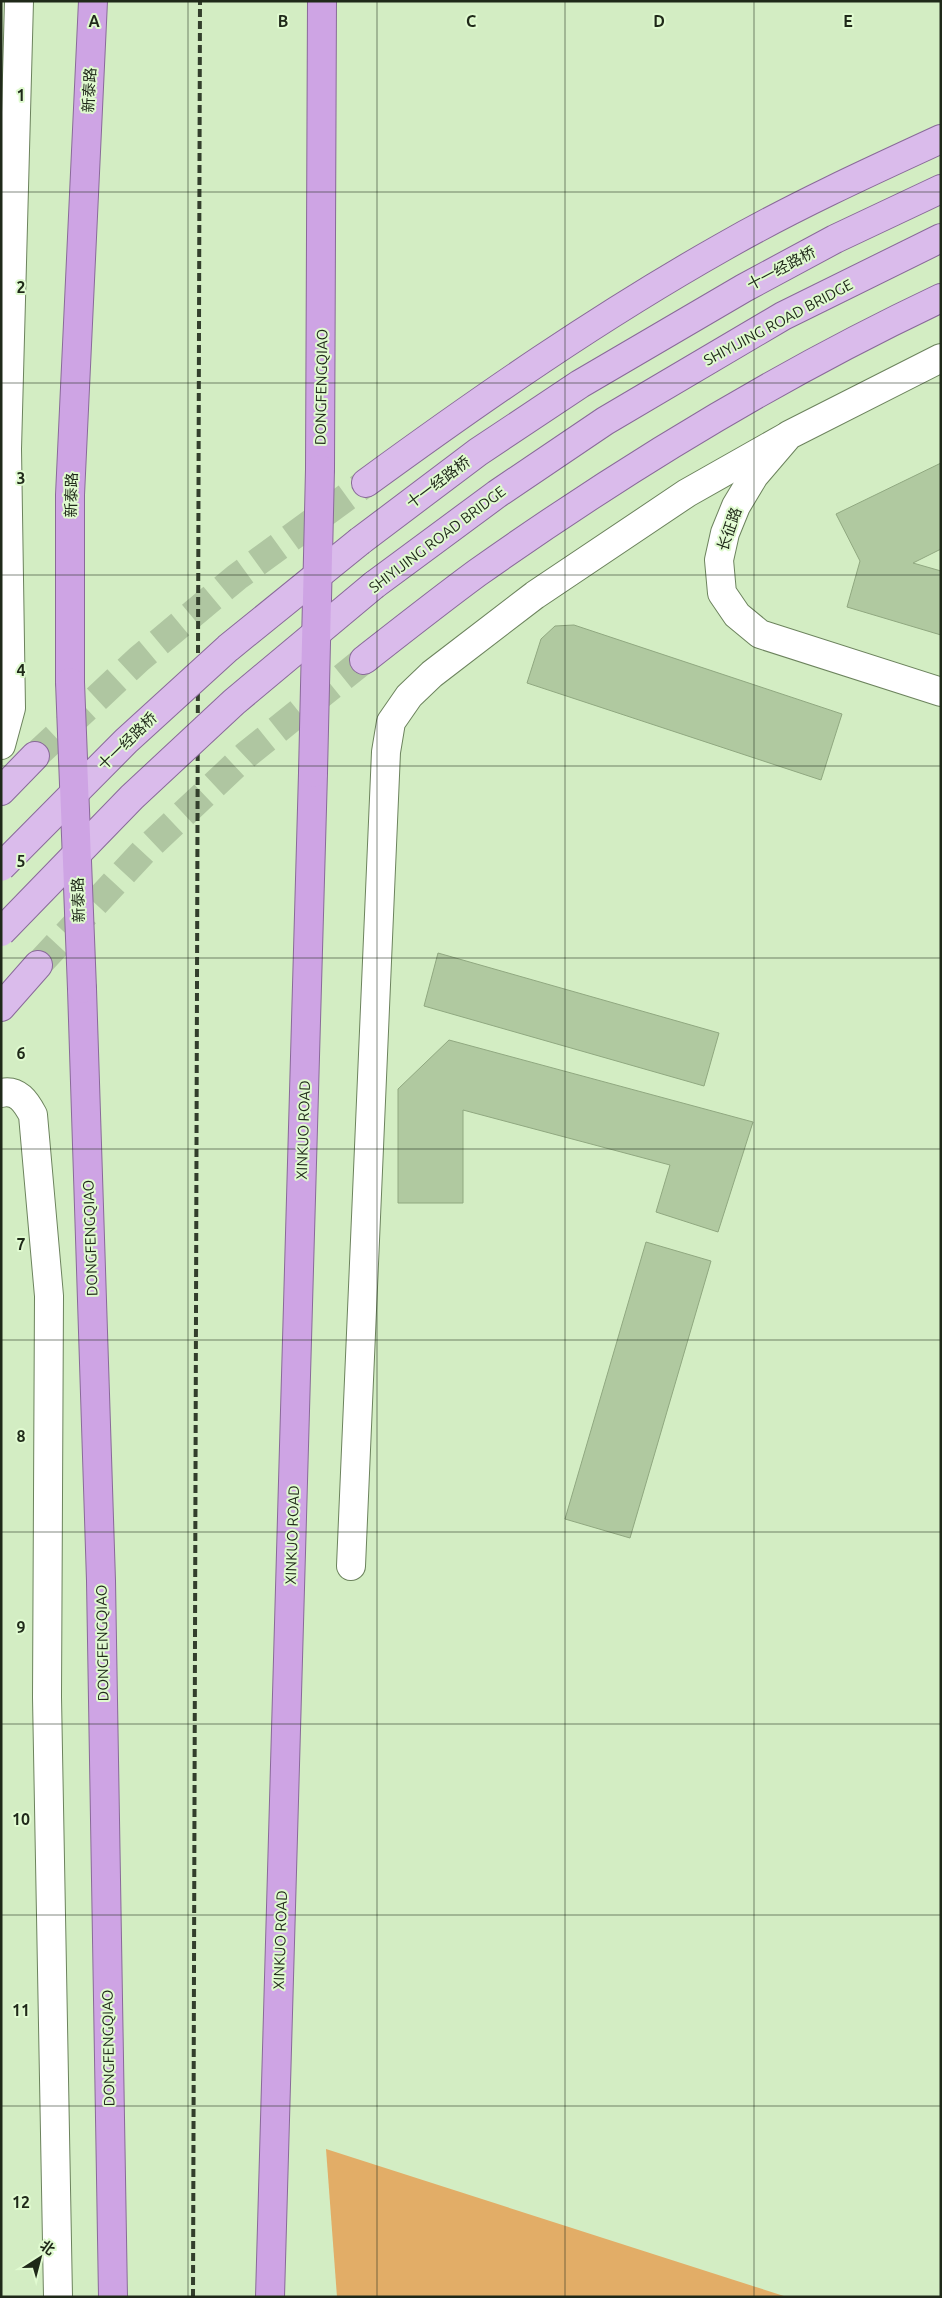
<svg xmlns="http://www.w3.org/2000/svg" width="942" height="2298" viewBox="0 0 942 2298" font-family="Ubuntu,'Noto Sans SC',sans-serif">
<rect width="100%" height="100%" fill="#d3edc3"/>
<!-- green -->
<path fill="#e2ad67" d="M326 2149 787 2297H337Z"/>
<!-- building -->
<path fill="#b0c9a0" stroke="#90a880" d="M941 463V549L913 563 941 571V635L847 607 860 561 836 514Z
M574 625 842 714 821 780 527 683 541 639 555 626Z
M438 953 719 1033 704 1086 424 1006Z
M449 1040 753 1122 718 1232 656 1212 670 1165 463 1110V1203H398V1089Z
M646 1242 711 1261 630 1538 565 1519Z"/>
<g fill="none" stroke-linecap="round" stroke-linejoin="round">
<!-- primary-tunnel -->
<path stroke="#afc6a1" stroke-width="28" stroke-dasharray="28 14" stroke-linecap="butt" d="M35 756 139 659 237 577 366 483
M38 965 143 852 246 755 364 660"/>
<!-- minor casing -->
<g stroke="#6c835d" stroke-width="30">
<path id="minor" d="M351 1566 386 752 391 722 409 696 432 674 535 595 687 493 786 437"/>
</g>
<!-- tertiary casing -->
<g stroke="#6c835d" stroke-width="30">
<path id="tertiary" d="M941 358 789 435 754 476 736 506 725 533 719 560 722 593 737 615 760 634 941 692
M1 745 11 708 7 449 19 1
M1 1093C18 1089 26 1102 33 1115L49 1296 47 1697 58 2297"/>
</g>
<!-- primary casing -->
<g stroke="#896a99" stroke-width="30">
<path id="primary" d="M366 483C481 399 599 317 723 247 793 207 867 173 941 139
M360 541 478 452 580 384 744 288 835 239 941 189
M374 585 497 494 605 421 783 316 941 238
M364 660C401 631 439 601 477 573 624 469 778 375 941 298
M1 791 35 756
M1 1007 38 965"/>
</g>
<!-- trunk casing -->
<g stroke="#896a99" stroke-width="30">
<path id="trunk" d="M320 469 322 1
M70 682V495L93 1
M82 989 101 1581 113 2297
M270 2297 313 773"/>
</g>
<!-- minor -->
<use href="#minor" stroke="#fff" stroke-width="28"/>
<!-- tertiary -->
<use href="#tertiary" stroke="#fff" stroke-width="28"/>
<!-- primary -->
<use href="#primary" stroke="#dabbeb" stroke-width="28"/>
<!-- trunk -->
<use href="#trunk" stroke="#cea4e4" stroke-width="28"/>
<!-- rail -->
<path stroke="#333f2c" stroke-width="4" stroke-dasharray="8 4" stroke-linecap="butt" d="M193 2297 200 1"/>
<!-- primary-bridge casing -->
<g stroke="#896a99" stroke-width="30" stroke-linecap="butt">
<path id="primary-bridge" d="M1 867 126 741 228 648 360 541
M1 932 132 797 234 702 374 585"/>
</g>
<!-- trunk-bridge casing -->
<g stroke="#896a99" stroke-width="30" stroke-linecap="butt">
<path id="trunk-bridge" d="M70 682 82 989
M313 773 320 469"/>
</g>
<!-- primary-bridge -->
<use href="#primary-bridge" stroke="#dabbeb" stroke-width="28"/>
<!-- trunk-bridge -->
<use href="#trunk-bridge" stroke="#cea4e4" stroke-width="28"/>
</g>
<!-- grid -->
<path fill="none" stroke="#1f2919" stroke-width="1" stroke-opacity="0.55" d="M188 1V2297M377 1V2297M565 1V2297M754 1V2297M1 192H941M1 383H941M1 575H941M1 766H941M1 958H941M1 1149H941M1 1340H941M1 1532H941M1 1724H941M1 1915H941M1 2106H941"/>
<g text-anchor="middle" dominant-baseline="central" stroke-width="4" stroke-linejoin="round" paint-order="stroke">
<!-- street labels -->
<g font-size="15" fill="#1f2919" stroke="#e0fad0">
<text transform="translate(89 90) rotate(-87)">新泰路</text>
<text transform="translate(781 268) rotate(-28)">十一经路桥</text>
<text transform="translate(778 322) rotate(-28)">SHIYIJING ROAD BRIDGE</text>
<text transform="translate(321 387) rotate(-89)">DONGFENGQIAO</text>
<text transform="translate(438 482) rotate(-37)">十一经路桥</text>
<text transform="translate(71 495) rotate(-89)">新泰路</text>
<text transform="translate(729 529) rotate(-71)">长征路</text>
<text transform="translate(437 539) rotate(-37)">SHIYIJING ROAD BRIDGE</text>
<text transform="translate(127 741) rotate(-44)">十一经路桥</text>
<text transform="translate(78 900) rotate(-92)">新泰路</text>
<text transform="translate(303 1130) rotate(-88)">XINKUO ROAD</text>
<text transform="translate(90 1238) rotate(-92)">DONGFENGQIAO</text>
<text transform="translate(292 1535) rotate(-88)">XINKUO ROAD</text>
<text transform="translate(102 1643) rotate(-91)">DONGFENGQIAO</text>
<text transform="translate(280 1940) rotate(-88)">XINKUO ROAD</text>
<text transform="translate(108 2048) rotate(-91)">DONGFENGQIAO</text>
</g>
</g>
<g font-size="16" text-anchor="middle" font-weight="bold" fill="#1f2919" stroke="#e0fad0" stroke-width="4" stroke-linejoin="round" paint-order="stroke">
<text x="94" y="27">A</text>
<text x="283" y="27">B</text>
<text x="471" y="27">C</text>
<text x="659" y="27">D</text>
<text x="848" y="27">E</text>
<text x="21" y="101">1</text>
<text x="21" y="293">2</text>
<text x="21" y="484">3</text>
<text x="21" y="676">4</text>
<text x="21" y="867">5</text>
<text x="21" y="1059">6</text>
<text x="21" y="1250">7</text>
<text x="21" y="1442">8</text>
<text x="21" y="1633">9</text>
<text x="21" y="1825">10</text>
<text x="21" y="2016">11</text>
<text x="21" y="2208">12</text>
</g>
<!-- border -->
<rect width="942" height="2298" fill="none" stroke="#1f2919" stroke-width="5"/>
<!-- north arrow -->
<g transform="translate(40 2258) rotate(36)" stroke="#e0fad0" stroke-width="4" paint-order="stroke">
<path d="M0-4L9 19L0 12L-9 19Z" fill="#1f2919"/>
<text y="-8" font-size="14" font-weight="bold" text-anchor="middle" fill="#1f2919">北</text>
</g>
</svg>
